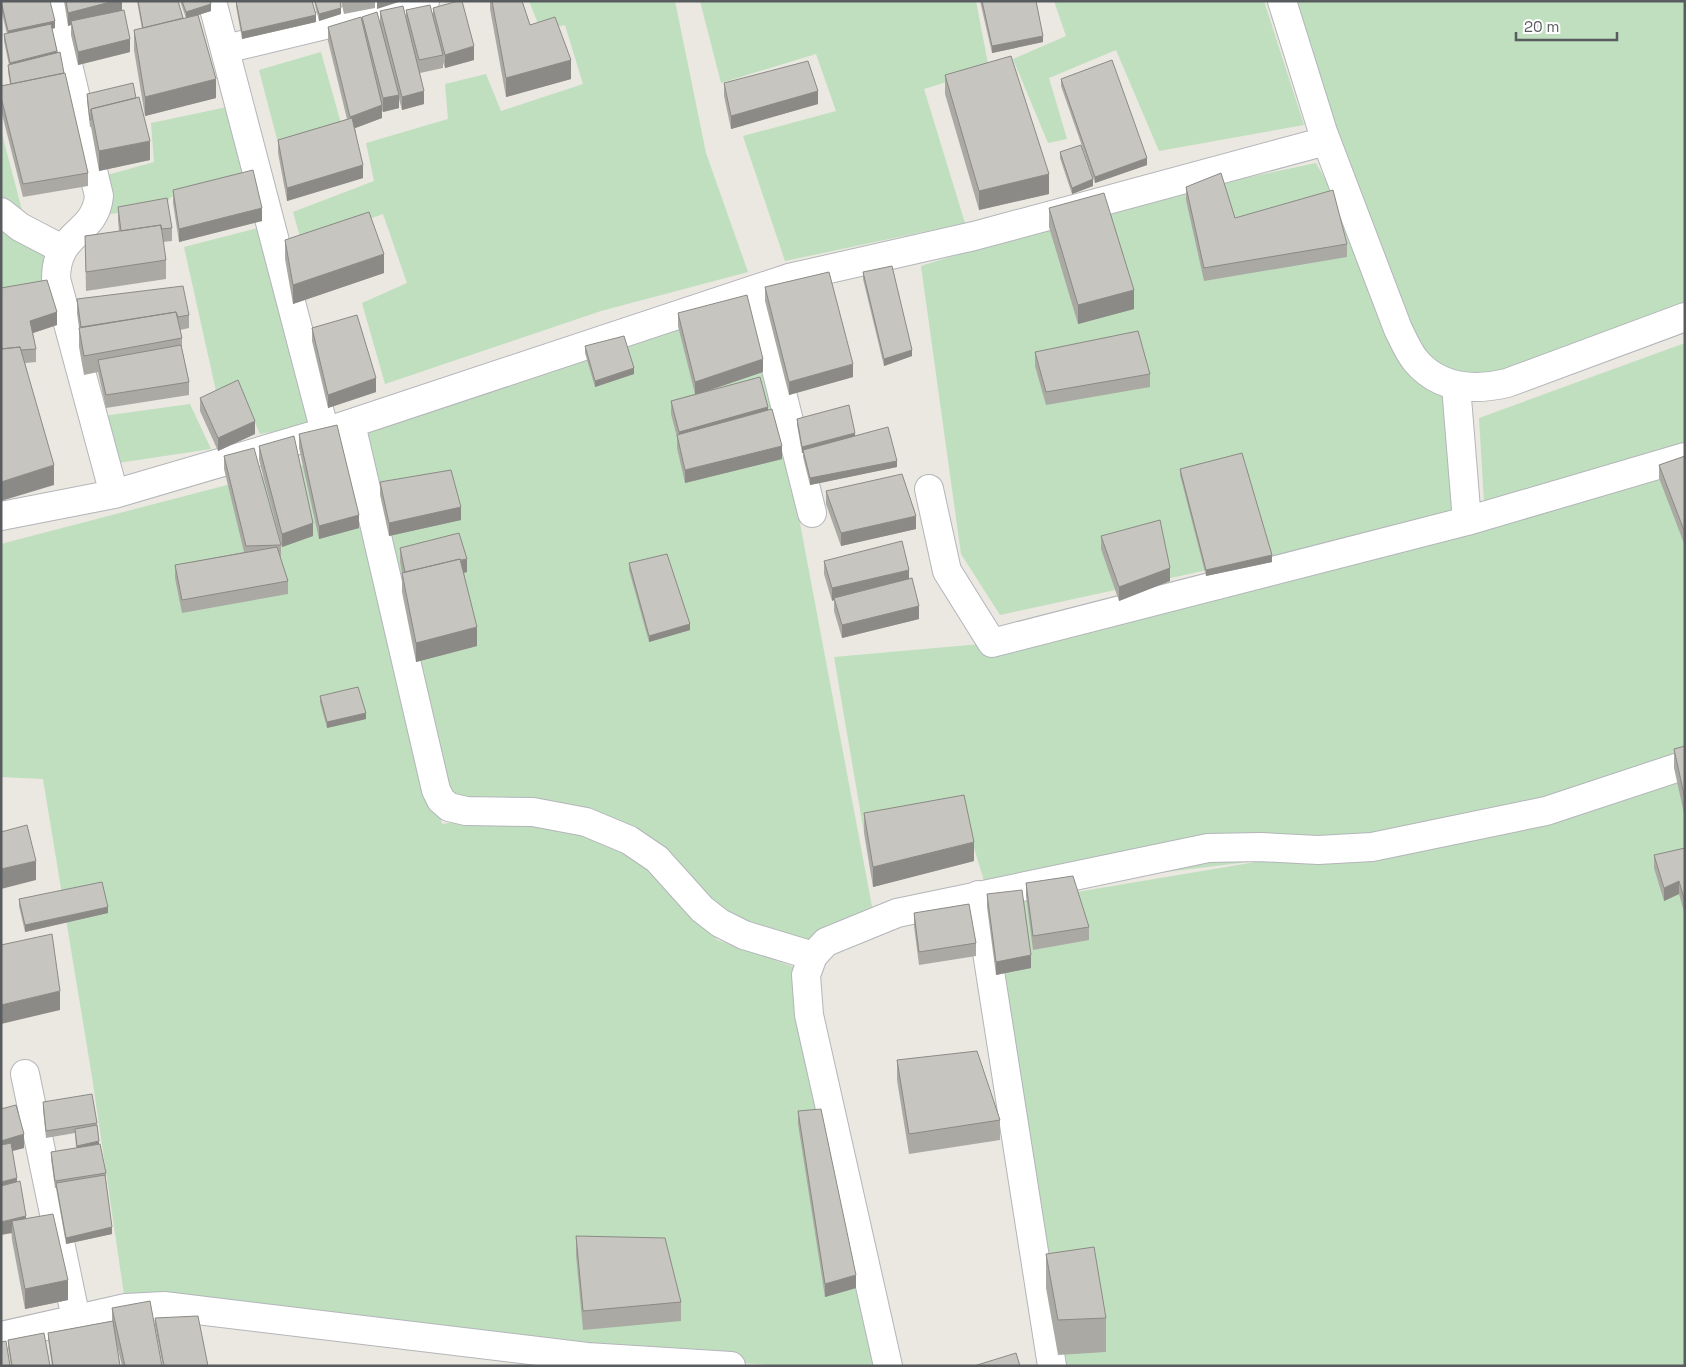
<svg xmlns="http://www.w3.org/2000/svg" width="1686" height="1367" viewBox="0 0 1686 1367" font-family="'Space Grotesk',sans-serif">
<rect width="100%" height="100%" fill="#eae8e0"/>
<!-- green -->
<path fill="#bfdfbf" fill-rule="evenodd" d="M529 1H675L706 153 748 272 601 311 385 384 362 303 407 283 383 214 302 244 293 212 374 181 366 143 448 119 445 84 486 74 501 111 583 84 565 25 541 31Z
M700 1H976L989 69 924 89 965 223 785 261 743 136 836 111 816 54 721 83Z
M1054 1H1264L1304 125 1159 151 1116 50 1049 78 1067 139 1048 143 1013 59 1066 36Z
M1282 1H1685V317L1507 383 1432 376 1414 359Z
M321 52 342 127 278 143 259 70Z
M227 107 245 178 171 197 164 207 110 214 100 177 154 162 151 123Z
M1 130 23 214 1 203Z
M1316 163 1447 393 1457 516 1000 615 961 554 921 266 1116 205Z
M1 219 46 252 50 289 1 297Z
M262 227 315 424 260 434 240 388 216 391 184 247Z
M756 289 874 917 826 942 744 935 657 859 717 940 794 967 888 1366H777L126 1308 92 1077 43 779 1 777V544L357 451 351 424ZM366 487 449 807 508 813 442 824Z
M1685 343V444L1484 503 1479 418Z
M190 404 211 449 118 463 103 416Z
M1685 464V1366H1052L987 907 1280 858 988 894 964 815 864 833 834 657 992 643Z"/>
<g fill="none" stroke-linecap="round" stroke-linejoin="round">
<!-- minor casing -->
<g stroke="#b3b5b9" stroke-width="30">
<path id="minor" d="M53 1 99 196C95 236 56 230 56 279L114 494
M212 1 325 432
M1282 1 1323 132 1398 329C1403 339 1408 351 1415 360 1439 389 1473 391 1507 383L1685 317
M225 49 425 1
M1 212 20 227 62 249
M756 289 812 513
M1456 386 1467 521
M351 424 436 790 441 800 449 807 466 811 533 812 586 822 629 840 657 859 702 909 720 923 744 935 813 956
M929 489 947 571 992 643 1467 521 1685 457
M1 516 114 494 325 432 789 278 974 236 1326 141
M978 895 1052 1366
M25 1074 76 1319
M1 1336 126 1308 164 1306 587 1357 731 1366
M888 1366 809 1015 806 975 813 956 826 942 897 913 1208 848 1260 847 1318 850 1372 847 1546 811 1685 765"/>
</g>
<!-- minor -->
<use href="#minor" stroke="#fff" stroke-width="28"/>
</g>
<!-- wall -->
<path fill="#aba9a4" d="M1 1 55 28 52 29 88 173V186L23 197 1 110V86L10 84 8 72V65H9L4 41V34H7L1 9Z
M64 1H122V11L130 52 78 65 71 35V25L68 26Z
M137 1H178L183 18H186L180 1H210L211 11 198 15 216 98 145 116 134 50V30L142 29Z
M236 1H312L316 22 242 39 236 6Z
M314 1H340L341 14 319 21Z
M341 1H375V8L344 14Z
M490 1H522L530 25 571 79 506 97 490 9Z
M980 1H1036L1043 42 992 53Z
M433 8 474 60 445 68 443 62V68L420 73 424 104 402 110 399 99V108L383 112 382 110V118L355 128 363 178 287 201 278 153V140L347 119 328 41V27L362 21V17L380 22V11L406 20V10L433 16Z
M945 75 1049 194 979 210 945 94Z
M1061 79 1147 165 1095 183 1061 86Z
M724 83 818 104 731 129 724 96Z
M87 94 150 160 99 171 91 127H90L87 101Z
M1060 152 1093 186 1072 194 1060 158Z
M1186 187 1235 218 1347 244V257L1204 281 1186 200Z
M173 190 262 221 179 242 173 203Z
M118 207 172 228V241L163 242 166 260V279L86 291 85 236 119 231 118 220Z
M1049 208 1134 309 1078 324 1049 227Z
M285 240 384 273 293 304 285 259Z
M863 272 912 356 884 366 863 279Z
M765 287 853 377 789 395 765 301Z
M1 288 57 325 33 333 36 349V362L25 363 54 485Z
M77 299 189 315V328L180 330 182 338V349L189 382V395L106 408 98 372 84 375 79 347V328L77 313Z
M678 313 763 372 704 392 768 410 782 459 685 483 677 448V437L671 414V401L695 394 678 326Z
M312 328 376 392 328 408 312 341Z
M585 346 634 374 595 387 585 353Z
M1035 352 1150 374V387L1046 405 1035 366Z
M200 398 255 434 218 451 200 411Z
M797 419 855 436 897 467 810 485 803 457V453H802L797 425Z
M299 434 359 528 319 539 299 448Z
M259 446 313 536 282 547 259 460Z
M224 456 281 545V558H280L288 581V594L182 613 175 578V565L244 552 224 469Z
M1685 456V546L1659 478V465Z
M1180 469 1272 562 1206 576 1180 475Z
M380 482 461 520 389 536 380 495Z
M826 491 916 529 841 546 826 504Z
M1101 536 1170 581 1119 601 1101 549Z
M400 548 467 572 464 573 477 646 416 662 402 592V574L400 561Z
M824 561 909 579 919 619 842 638 834 611V600L832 601 824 574Z
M629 563 690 630 649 642 629 570Z
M320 696 366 719 327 728 320 702Z
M1685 746V818L1674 768V749Z
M864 813 974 861 873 887 864 833Z
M1685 848V915L1679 894 1664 901 1654 868V855Z
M1026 883 1089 927V940L1033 950 1026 896Z
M987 894 1031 968 996 975 987 907Z
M19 899 108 913 25 932 19 906Z
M914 913 976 943V956L919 965 914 926Z
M897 1060 1000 1120V1140L909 1154 897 1080Z
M43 1102 97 1123 99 1144 106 1173V1180L112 1234 66 1244 56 1188H55L51 1159V1152L76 1148 75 1133 46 1138 43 1109Z
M1 1109 24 1148 12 1151 17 1182 26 1218 68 1300 25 1309 12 1240Z
M798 1111 856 1288 825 1297 798 1124Z
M576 1236 681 1302V1321L583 1330 576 1255Z
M1046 1254 1106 1318V1352L1058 1355 1046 1288Z
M112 1308 162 1366H122L116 1341 120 1366H52L48 1339V1333L112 1321Z
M155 1318 208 1366H163L155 1325Z
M8 1340 50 1366H11L8 1347Z"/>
<!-- shaded-wall -->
<path fill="#8b8a86" d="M114 1H122V12L71 21V25L68 26V13Z
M377 1H402L377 9Z
M211 4V11L186 19V12Z
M341 8V14L319 21V14Z
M316 15V22L242 39V32Z
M55 21V28L8 38V31Z
M1043 36V42L992 53V46Z
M130 39V52L78 65V52Z
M474 46V60L445 68V55Z
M57 51V57L10 69V63Z
M571 60V79L506 97V78Z
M216 79V98L145 116V97Z
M424 91V104L402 110V97Z
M818 91V104L731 129V116Z
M399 95V108L383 112V98Z
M382 105V118L350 130V117Z
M150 141V160L99 171V151Z
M1147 158V165L1095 183V177Z
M363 165V178L287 201V188Z
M1049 174V194L979 210V191Z
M1093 179V186L1072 194V188Z
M262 208V221L179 242V229Z
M384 254V273L293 304V285Z
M1134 290V309L1078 324V305Z
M57 312V325L30 334V321Z
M912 350V356L884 366V359Z
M763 359V372L695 395V382Z
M853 364V377L789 395V382Z
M634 368V374L595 387V381Z
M376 378V392L328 408V395Z
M768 407V420L679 445V432Z
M255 421V434L218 451V438Z
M855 433V439L803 450V453H802V447Z
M782 446V459L685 483V470Z
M897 461V467L810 485V478Z
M54 465V485L1 501V482Z
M461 507V520L389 536V523Z
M359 515V528L319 539V526Z
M916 516V529L841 546V533Z
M313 523V536L282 547V534Z
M1272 555V562L1206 576V570Z
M467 559V572L405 588V575Z
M1170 568V581L1119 601V587Z
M909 570V583L834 598V600L832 601V588Z
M919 606V619L842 638V625Z
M690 624V630L649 642V636Z
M477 627V646L416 662V643Z
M366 713V719L327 728V722Z
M974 842V861L873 887V867Z
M36 861V880L1 889V869Z
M1679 881V894L1664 901V888Z
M108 907V913L25 932V925Z
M1031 955V968L996 975V962Z
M60 991V1010L1 1024V1005Z
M24 1134V1148L1 1154V1141Z
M99 1141V1147L77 1152V1146Z
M17 1178V1191L1 1195V1182Z
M26 1216V1229L12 1221V1233L1 1235V1222Z
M112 1227V1234L66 1244V1238Z
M856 1275V1288L825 1297V1284Z
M68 1280V1300L25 1309V1289Z"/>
<!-- building -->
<path fill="#c7c5bf" stroke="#8b8a86" d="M1 1H50L55 21 8 31Z
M66 1H114L68 13Z
M138 1H178L183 18 143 28Z
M182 1H210L211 4 186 12Z
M236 1H312L316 15 242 32Z
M315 1H340L341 8 319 14Z
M458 1H462L474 46 445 55 433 8Z
M492 1H522L530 25 555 17 571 60 506 78Z
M982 1H1036L1043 36 992 46Z
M430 5 443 55 419 60 406 10Z
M403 6 424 91 402 97 380 11Z
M124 10 130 39 78 52 71 21Z
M377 12 399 95 383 98 362 17Z
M198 15 216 79 145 97 134 30Z
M361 17 382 105 350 117 328 27Z
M51 24 57 51 10 63 4 34Z
M60 52 64 73 11 84 8 65Z
M1011 56 1049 174 979 191 945 75Z
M1112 60 1147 158 1095 177 1061 79Z
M808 61 818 91 731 116 724 83Z
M65 73 88 173 23 184 1 97V86Z
M133 83 136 98 91 109V120H90L87 94Z
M139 97 150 141 99 151 91 109Z
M352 118 363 165 287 188 278 140Z
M1081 145 1093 179 1072 188 1060 152Z
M253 170 262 208 179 229 173 190Z
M1221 173 1235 218 1333 190 1347 244 1204 268 1186 187Z
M1104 193 1134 290 1078 305 1049 208Z
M167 198 172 228 161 229V225L121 231 118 207Z
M369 212 384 254 293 285 285 240Z
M161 225 166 260 86 272 85 236Z
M892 266 912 350 884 359 863 272Z
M829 272 853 364 789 382 765 287Z
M47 280 57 312 30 321 36 349 21 350 20 347 1 349V288Z
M183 286 189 315 178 317 176 312 81 327 77 299Z
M747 295 763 359 695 382 678 313Z
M176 312 182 338 84 356 79 328Z
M357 315 376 378 328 395 312 328Z
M1138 331 1150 374 1046 392 1035 352Z
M624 336 634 368 595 381 585 346Z
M181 345 189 382 106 395 98 360Z
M20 347 54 465 1 482V349Z
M760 377 768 407 679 432 671 401Z
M238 380 255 421 218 438 200 398Z
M849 405 855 433 802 447 797 419Z
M772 409 782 446 685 470 677 435Z
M337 425 359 515 319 526 299 434Z
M888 427 897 461 810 478 803 450Z
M294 436 313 523 282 534 259 446Z
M254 448 281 545 246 546 224 456Z
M1242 453 1272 555 1206 570 1180 469Z
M1685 456V533L1659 465Z
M451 470 461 507 389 523 380 482Z
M902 474 916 516 841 533 826 491Z
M1160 520 1170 568 1119 587 1101 536Z
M459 533 467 559 461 560 460 559 405 572 400 548Z
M902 541 909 570 832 588 824 561Z
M277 547 288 581 182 600 175 565Z
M667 554 690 624 649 636 629 563Z
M460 559 477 627 416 643 402 573Z
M912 578 919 606 842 625 834 598Z
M358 687 366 713 327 722 320 696Z
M1685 746V799L1674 749Z
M964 795 974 842 873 867 864 813Z
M27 825 36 861 1 869V832Z
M1685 848V902L1679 881 1664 888 1654 855Z
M1073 876 1089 927 1033 936 1026 883Z
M102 882 108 907 25 925 19 899Z
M1022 890 1031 955 996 962 987 894Z
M969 904 976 943 919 952 914 913Z
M52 934 60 991 1 1005V945Z
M977 1051 1000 1120 909 1134 897 1060Z
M92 1094 97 1123 46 1131 43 1102Z
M16 1105 24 1134 1 1141V1109Z
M821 1109 856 1275 825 1284 798 1111Z
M97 1125 99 1141 77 1146 75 1129Z
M11 1143 17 1178 1 1182V1145Z
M100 1144 106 1173 55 1181 51 1152Z
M105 1175 112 1227 66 1238 56 1183Z
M20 1181 26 1216 1 1222V1186Z
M53 1214 68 1280 25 1289 12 1221Z
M576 1236 665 1238 681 1302 583 1311Z
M1094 1247 1106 1318 1058 1320 1046 1254Z
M150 1301 162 1366H125L112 1308Z
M198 1316 208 1366H164L155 1318Z
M113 1321 120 1366H53L48 1333Z
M44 1333 50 1366H12L8 1340Z
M6 1341 10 1366H1V1342Z
M1016 1353 1020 1366H974Z"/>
<!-- border -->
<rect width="1686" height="1367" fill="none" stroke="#595c5f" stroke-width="5"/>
<!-- scale -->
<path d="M1516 32v8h101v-8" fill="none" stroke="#595c5f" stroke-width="2.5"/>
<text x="1524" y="32" font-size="15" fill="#595c5f" stroke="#ffffff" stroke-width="4" paint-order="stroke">20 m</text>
</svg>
